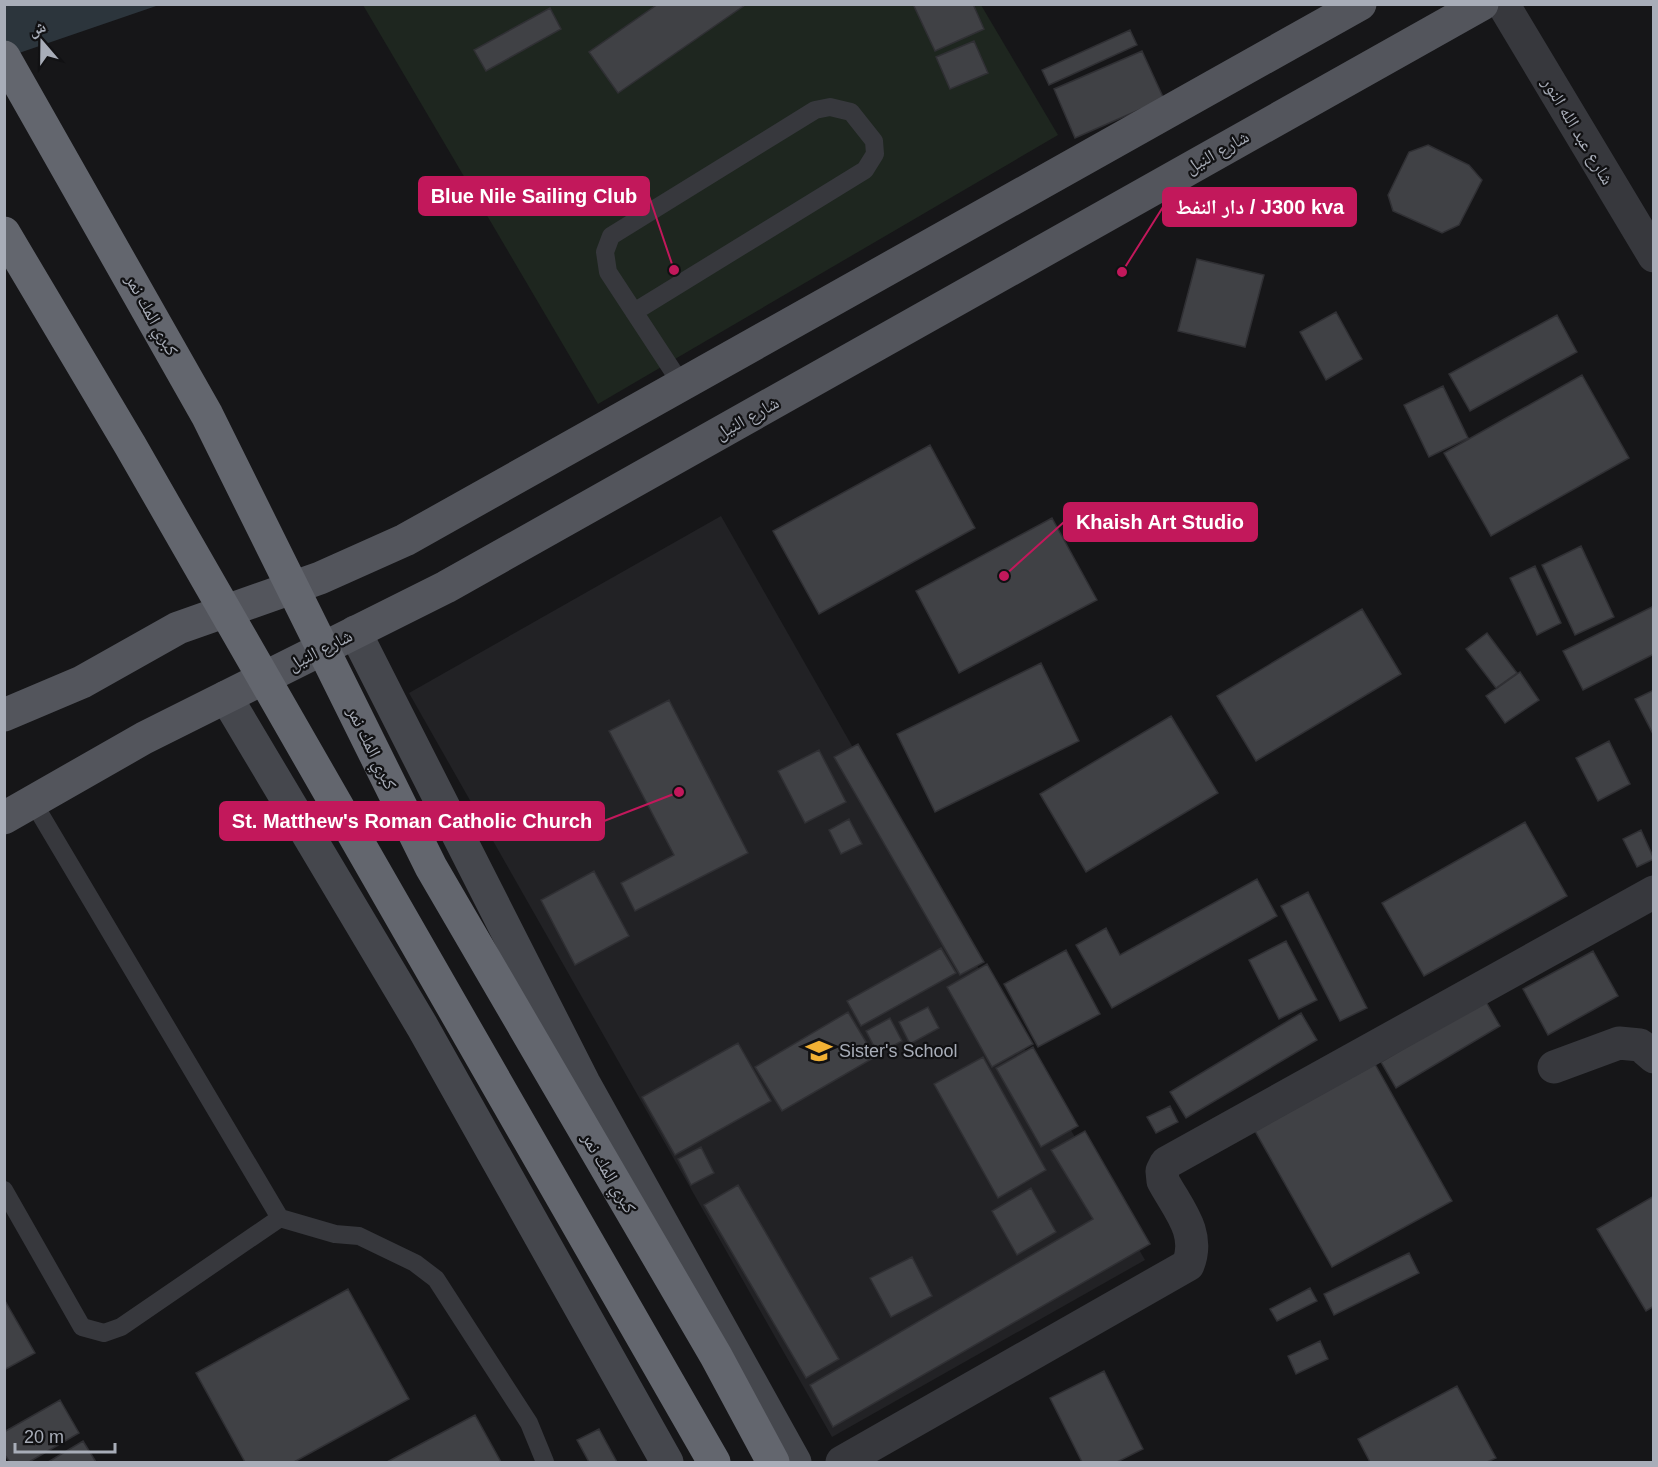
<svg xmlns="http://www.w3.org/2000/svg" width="1658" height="1467" viewBox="0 0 1658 1467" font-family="Arial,'Noto Naskh Arabic',sans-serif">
<rect width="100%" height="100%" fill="#161618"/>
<!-- built -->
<path fill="#222225" d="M721 516 1145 1260 832 1437 409 693Z"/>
<!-- green -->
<path fill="#1e261f" d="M363 5H981L1058 135 598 404Z"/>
<!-- water -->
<path fill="#2c353c" d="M5 5H159L19 53 5 63Z"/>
<!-- building -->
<path fill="#404145" stroke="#303034" stroke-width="1.5" d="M658 4 745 5 618 93 589 52Z
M913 4H973L984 29 935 51Z
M550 8 561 29 486 71 474 50Z
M1130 30 1137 45 1049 85 1042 70Z
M974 41 988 73 950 89 936 57Z
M1142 51 1164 99 1075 138 1054 89Z
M1428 145 1469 165 1482 180 1459 225 1442 233 1393 211 1388 195 1409 152Z
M1197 259 1264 275 1245 347 1178 331Z
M1336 312 1362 359 1326 380 1300 332Z
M1557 315 1577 352 1470 411 1449 374Z
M1582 375 1629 458 1491 536 1444 453Z
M1443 386 1468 438 1429 457 1404 405Z
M930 445 975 528 819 614 773 531Z
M1052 518 1097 600 959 673 916 591Z
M1581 546 1614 617 1575 635 1542 565Z
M1535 566 1561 623 1537 635 1510 578Z
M1654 606V654L1583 690 1563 651Z
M1362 609 1401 674 1256 761 1217 696Z
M1487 633 1517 673 1496 688 1466 649Z
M1041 663 1079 741 935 812 897 734Z
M1520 672 1539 700 1505 723 1486 696Z
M1654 690V734H1653L1635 699Z
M669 700 748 853 635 911 621 883 674 855 609 731Z
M1171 716 1218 793 1086 872 1040 794Z
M1609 741 1630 784 1598 801 1576 758Z
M858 744 984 962 960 975 834 757Z
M819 750 846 802 805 823 778 771Z
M849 819 862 844 841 854 829 830Z
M1525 822 1567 896 1424 976 1382 903Z
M1641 830 1654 859 1637 867 1623 839Z
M594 871 629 936 575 965 541 900Z
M1257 879 1277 916 1112 1008 1076 945 1106 928 1120 955Z
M1308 892 1367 1008 1340 1021 1281 906Z
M1286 941 1317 1000 1279 1019 1249 960Z
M941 948 956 973 861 1026 847 1001Z
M1066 950 1100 1014 1038 1047 1004 984Z
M1593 951 1618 996 1548 1035 1523 989Z
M987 964 1033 1044 992 1067 947 987Z
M1485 1000 1500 1026 1396 1088 1381 1062Z
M928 1007 939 1028 910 1044 899 1022Z
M848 1012 875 1057 782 1111 755 1067Z
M1301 1013 1317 1040 1186 1118 1170 1092Z
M890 1018 902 1041 878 1054 866 1031Z
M738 1043 771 1101 675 1155 642 1097Z
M1033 1047 1078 1126 1041 1147 996 1068Z
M983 1057 1046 1170 998 1198 934 1084Z
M1375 1064 1452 1201 1332 1267 1255 1131Z
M1170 1106 1178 1122 1156 1133 1147 1117Z
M1085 1131 1150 1244 833 1427 810 1385 1093 1219 1051 1150Z
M701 1147 714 1173 691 1185 678 1159Z
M738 1185 839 1359 806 1378 704 1205Z
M1031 1188 1056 1232 1017 1255 992 1211Z
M1654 1196V1306L1646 1311 1597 1229Z
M1409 1253 1419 1273 1334 1315 1324 1294Z
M912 1257 932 1296 891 1317 870 1278Z
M1310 1288 1317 1301 1277 1321 1270 1309Z
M348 1289 409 1399 294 1462H245L196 1373Z
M4 1299 35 1353 4 1370Z
M1320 1341 1328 1359 1296 1374 1288 1356Z
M1104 1371 1143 1449 1117 1462H1082L1050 1398Z
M1457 1386 1496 1458 1487 1462H1370L1358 1439Z
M60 1400 79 1433 29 1462H10L4 1454V1432Z
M475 1415 501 1462H387Z
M599 1429 617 1462H589L577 1440Z
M83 1441 96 1462H48Z"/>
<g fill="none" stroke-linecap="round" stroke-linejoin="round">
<!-- lane -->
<path stroke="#37383d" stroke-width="18" d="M634 312 865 170 875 154 874 141 851 112 830 107 815 110 611 236 605 252 608 272 682 385
M33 802 280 1218
M4 1190 82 1327 104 1333 121 1327 280 1218 335 1234 359 1236 415 1263 436 1279 529 1423 545 1462"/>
<!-- street -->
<path stroke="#37383d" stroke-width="33" d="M1503 4 1654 256
M1554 1067 1619 1043 1640 1045 1654 1057
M842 1462 1188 1265C1201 1233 1178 1209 1163 1181L1162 1171 1166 1163 1654 892"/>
<!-- secondary -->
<path stroke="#45474d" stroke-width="33" d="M355 632 584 1083 795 1462
M226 697 422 1026 667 1462"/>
<!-- primary -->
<path stroke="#53555c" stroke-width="33" d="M4 715 82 682 178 628 320 578 405 540 1360 4
M4 818 144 738 446 587 1482 4"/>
<!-- highway -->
<path stroke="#63666e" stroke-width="33" d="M4 57 207 415 431 867 716 1356 773 1462
M4 233 130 445 714 1462"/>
</g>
<!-- icons -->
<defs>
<g id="school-bare" transform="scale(2.07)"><path d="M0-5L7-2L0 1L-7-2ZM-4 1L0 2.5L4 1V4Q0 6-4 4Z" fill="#f2b134" stroke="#111113" stroke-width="2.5" paint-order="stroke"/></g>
</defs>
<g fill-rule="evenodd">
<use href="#school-bare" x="819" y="1051"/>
</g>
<g text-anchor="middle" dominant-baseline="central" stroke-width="4.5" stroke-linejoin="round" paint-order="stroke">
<!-- street labels -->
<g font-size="18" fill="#a8adb8" stroke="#111113">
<text transform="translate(1578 131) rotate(59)">شارع عبد الله النور</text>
<text transform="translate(1217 152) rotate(-29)">شارع النيل</text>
<text transform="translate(152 315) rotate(61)">كبري المك نمر</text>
<text transform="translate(747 418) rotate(-29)">شارع النيل</text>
<text transform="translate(320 650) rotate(-27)">شارع النيل</text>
<text transform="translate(372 748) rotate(64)">كبري المك نمر</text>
<text transform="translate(609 1173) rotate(60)">كبري المك نمر</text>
</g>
<!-- poi labels -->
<g font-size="18" fill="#a8adb8" stroke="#111113" text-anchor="start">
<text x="839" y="1051">Sister's School</text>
</g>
</g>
<!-- callouts -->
<path fill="none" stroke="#c2185b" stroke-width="2" d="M674 270L649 196M1122 272L1163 207M1004 576L1064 522M679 792L604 821"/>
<g fill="#c2185b" stroke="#111113" stroke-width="2">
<circle cx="674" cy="270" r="6"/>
<circle cx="1122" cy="272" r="6"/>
<circle cx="1004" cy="576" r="6"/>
<circle cx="679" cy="792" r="6"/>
</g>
<g fill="#c2185b" stroke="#c2185b" stroke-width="2">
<rect x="419" y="177" width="230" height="38" rx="6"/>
<rect x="1163" y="188" width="193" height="38" rx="6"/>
<rect x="1064" y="503" width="193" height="38" rx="6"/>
<rect x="220" y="802" width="384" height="38" rx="6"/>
</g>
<g font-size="20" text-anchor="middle" font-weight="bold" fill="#fff">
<text x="534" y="203">Blue Nile Sailing Club</text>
<text x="1260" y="214">دار النفط / J300 kva</text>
<text x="1160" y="529">Khaish Art Studio</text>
<text x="412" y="828">St. Matthew's Roman Catholic Church</text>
</g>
<!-- border -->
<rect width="1658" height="1467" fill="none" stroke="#a8adb8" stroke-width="12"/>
<!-- north arrow -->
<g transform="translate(42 42) rotate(340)" stroke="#111113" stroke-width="4.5" paint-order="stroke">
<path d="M0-4.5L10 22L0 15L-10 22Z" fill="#a8adb8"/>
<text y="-9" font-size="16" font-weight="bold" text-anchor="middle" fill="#a8adb8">ش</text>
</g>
<!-- scale -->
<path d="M15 1443v9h100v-9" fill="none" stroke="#a8adb8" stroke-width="3"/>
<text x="24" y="1443" font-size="18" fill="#a8adb8" stroke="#111113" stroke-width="4.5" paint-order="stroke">20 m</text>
</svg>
